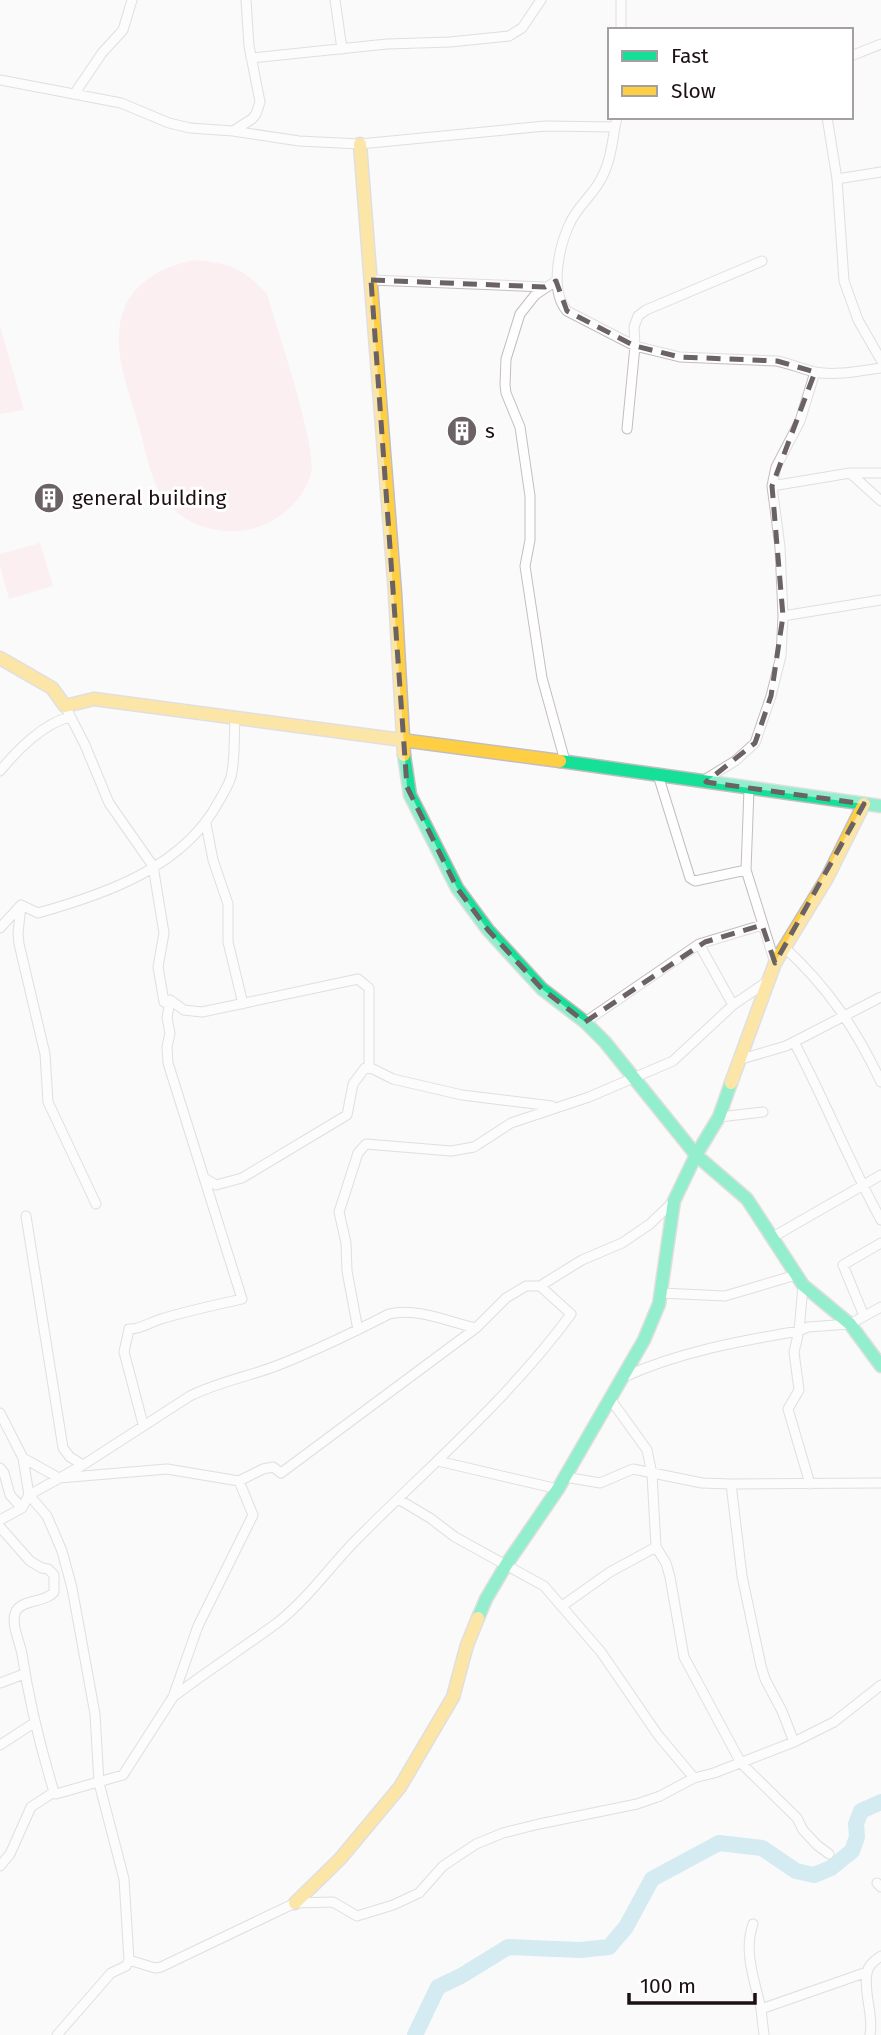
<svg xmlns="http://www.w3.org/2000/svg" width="881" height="2035" viewBox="0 0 881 2035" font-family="'Fira Sans',sans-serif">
<rect width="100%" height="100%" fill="#fafafa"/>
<!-- green -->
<path fill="#fce2e7" d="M196 260C232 264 241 267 267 294 276 326 318 448 311 473 303 503 276 524 247 530 219 535 189 526 169 505 151 486 146 451 139 427 131 397 117 364 119 334 121 288 156 267 196 260Z
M0 326 24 410 0 414Z
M40 543 53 586 9 599 0 566V554Z"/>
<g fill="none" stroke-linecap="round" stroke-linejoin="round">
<!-- river -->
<path stroke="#a7d9e6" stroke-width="16" d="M415 2035 438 1987 461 1976 508 1947 580 1950 609 1947 626 1927 652 1879 719 1843 762 1848 796 1871 814 1875 831 1868 852 1851 857 1837 856 1824 861 1811 881 1802"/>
<!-- street casing -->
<g stroke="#c4bdbe" stroke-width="11">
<path id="street" d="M335 0 342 49
M621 30V0
M851 56 881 44
M251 58 387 44 450 42 509 36 522 28 541 0
M0 80 121 103 169 123 190 128 233 131 299 141 360 144 545 126 615 127 617 117
M75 93 102 53 123 30 132 0
M827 117 837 179 844 281 858 320 881 360
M615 127C612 145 610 163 601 179 593 195 577 207 570 223 559 246 549 291 567 311L635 346 680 357 777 361C791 364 802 369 815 372 835 376 860 371 881 368
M233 131 252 119 256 114 260 102 249 46 246 0
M837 179 881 172
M371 280 545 287
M556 281 535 295 520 314 506 359 505 385 506 393 520 427 530 496V540L525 566 542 678 565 761
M627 429 635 346 634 327 638 316 646 310 762 261
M850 473 881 501
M772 486 850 473H881
M783 616 881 600
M65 706 85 745 109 803 153 866 164 933 158 967 164 1002 170 1000 167 1018 170 1033 167 1047 168 1063 242 1299C215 1305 187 1311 161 1319 151 1322 139 1330 129 1329L124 1352 143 1424
M0 771C17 750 44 723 70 717
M658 775 690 878 695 881 746 870
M701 782 735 761 755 743 771 696 781 656 783 616 780 547 772 486 776 467 800 421 815 372
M749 789 746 870 775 963
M206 824 213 860 228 904V942L243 1004
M21 905 18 933 19 944 45 1054 48 1102 96 1204
M0 928 21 905 38 913C106 894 184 867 219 801 224 792 231 782 232 772 235 755 234 736 235 718
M699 944 733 1005
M784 947C827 986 856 1029 881 1082
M170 1000 184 1010 202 1012 358 979 369 988V1068
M585 1022 699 944 762 925
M794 1042C825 1100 849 1162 881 1220
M738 1060 786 1046 881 997
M719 1117 763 1112
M204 1178 216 1185 242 1178 347 1115 353 1084 365 1068 373 1069 393 1079 462 1095 552 1106
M26 1216 63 1448 70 1457 83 1465
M771 1238 881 1175
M803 1285 799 1331 794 1352 799 1390 788 1409 810 1484
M661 1293 725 1296 796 1275
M864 1316 843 1265 881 1243
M358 1330 347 1271 346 1243 339 1212 358 1153 366 1144 451 1151 474 1147 511 1123 589 1097 673 1061 733 1005 768 981
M624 1377C679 1352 739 1341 799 1331L808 1327 850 1324 881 1307
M611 1400 647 1450 652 1474 656 1547 666 1563 670 1577 684 1657 741 1763 797 1818 803 1830 817 1845 829 1854
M0 1413 23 1458 29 1495 47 1516 62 1551 72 1588 95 1714 99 1783 124 1879 129 1960 126 1966 111 1973 57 2035
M23 1458 59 1478 167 1469 239 1481 263 1469 273 1467 281 1473 476 1328 506 1298 526 1286H540L582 1260 622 1243 650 1224 674 1201
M438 1461 558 1489
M0 1468 4 1473 10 1495 22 1508
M565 1477 600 1483 633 1469 702 1483 731 1484 881 1483
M731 1484 742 1576 761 1666 765 1679 782 1711 794 1742
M398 1499 430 1518 455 1537 544 1586 601 1652 658 1735 694 1778
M0 1520 22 1508 29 1495 83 1465 190 1396C218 1382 247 1377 276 1366 315 1351 352 1333 389 1314 416 1307 449 1322 476 1328
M0 1527 30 1561 42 1568 48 1569 54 1575V1592C45 1603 23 1599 16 1611 10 1623 20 1642 22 1654 29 1701 40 1746 54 1792
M562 1606 610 1572 656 1547
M0 1683 24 1674
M173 1697C207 1671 243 1648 277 1623 310 1597 332 1563 362 1534 433 1463 511 1396 571 1314L540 1286
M0 1745 34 1723
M0 1866 10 1854 31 1807 54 1792 56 1794 123 1775 173 1697 198 1626 253 1515 239 1481
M877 1883 881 1887
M753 1924C743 1952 755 1981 761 2009
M129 1960 155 1968 161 1967 295 1903 333 1902 357 1916 393 1905 419 1893 443 1866 476 1844 503 1833 539 1824 637 1804 660 1796 694 1778 714 1773 794 1742 834 1722 881 1685
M764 2035 761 2009 867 1972
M870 2035C874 2014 863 1993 867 1973 868 1965 875 1960 881 1956"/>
</g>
<!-- fast casing -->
<g stroke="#c4bdbe" stroke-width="15">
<path id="fast" d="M404 755 410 795 457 888 488 930 542 989 585 1022 605 1042 696 1155 747 1199 803 1285 850 1324 881 1366
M560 761 881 806
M478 1618 486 1599 506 1565 558 1489 644 1340 659 1304 674 1201 696 1155 719 1117 731 1083"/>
</g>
<!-- slow casing -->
<g stroke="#c4bdbe" stroke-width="15">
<path id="slow" d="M360 144 395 593 404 755
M0 658 52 688 65 706 94 699 560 761
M731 1083 775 963 827 878 864 804
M295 1903 340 1859 400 1787 453 1697 467 1645 478 1618"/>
</g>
<!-- street -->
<use href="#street" stroke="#fefefe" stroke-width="9"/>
<!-- fast -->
<use href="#fast" stroke="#16e098" stroke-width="12"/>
<!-- slow -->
<use href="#slow" stroke="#ffcf43" stroke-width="12"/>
</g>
<!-- marked area -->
<path d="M0 0H881V2035H0ZM371 280 545 287 556 281 567 311 635 346 680 357 777 361 815 372 772 486 783 616 771 696 755 743 706 782 864 804 775 963 762 925 705 942 585 1022 542 989 488 930 457 888 407 787Z" fill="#fafafa" fill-opacity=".55" fill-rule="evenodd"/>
<path fill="none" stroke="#6a6264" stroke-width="5" stroke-dasharray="14 9" stroke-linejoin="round" d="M371 280 545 287 556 281 567 311 635 346 680 357 777 361 815 372 772 486 783 616 771 696 755 743 706 782 864 804 775 963 762 925 705 942 585 1022 542 989 488 930 457 888 407 787Z"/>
<!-- icons -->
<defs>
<g id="building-disc" transform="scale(1.575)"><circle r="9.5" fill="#6a6264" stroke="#fff"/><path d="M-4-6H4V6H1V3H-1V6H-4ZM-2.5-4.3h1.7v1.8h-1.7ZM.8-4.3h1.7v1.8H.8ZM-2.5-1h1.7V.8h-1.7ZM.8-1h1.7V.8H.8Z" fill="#fff"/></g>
</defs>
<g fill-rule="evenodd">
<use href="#building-disc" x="462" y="431"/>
<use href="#building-disc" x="49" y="498"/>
</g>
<g text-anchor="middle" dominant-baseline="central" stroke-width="6" stroke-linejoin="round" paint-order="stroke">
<!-- poi labels -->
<g font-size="21" fill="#1d1013" stroke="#fff" text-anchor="start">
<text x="485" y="431">s</text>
<text x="72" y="498">general building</text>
</g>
</g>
<!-- legend -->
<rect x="608" y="28" width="245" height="91" fill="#ffffff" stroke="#a59fa1" stroke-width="2"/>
<rect x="622" y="51" width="35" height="10" fill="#16e098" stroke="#a59fa1" stroke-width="2"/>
<text x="671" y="63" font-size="21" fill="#1d1013">Fast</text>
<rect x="622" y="86" width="35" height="10" fill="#ffcf43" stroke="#a59fa1" stroke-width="2"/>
<text x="671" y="98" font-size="21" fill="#1d1013">Slow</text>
<!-- scale -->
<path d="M629 1993v10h126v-10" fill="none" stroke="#1d1013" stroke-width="3.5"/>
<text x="640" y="1993" font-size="21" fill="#1d1013" stroke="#ffffff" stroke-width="5" paint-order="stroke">100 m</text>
</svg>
